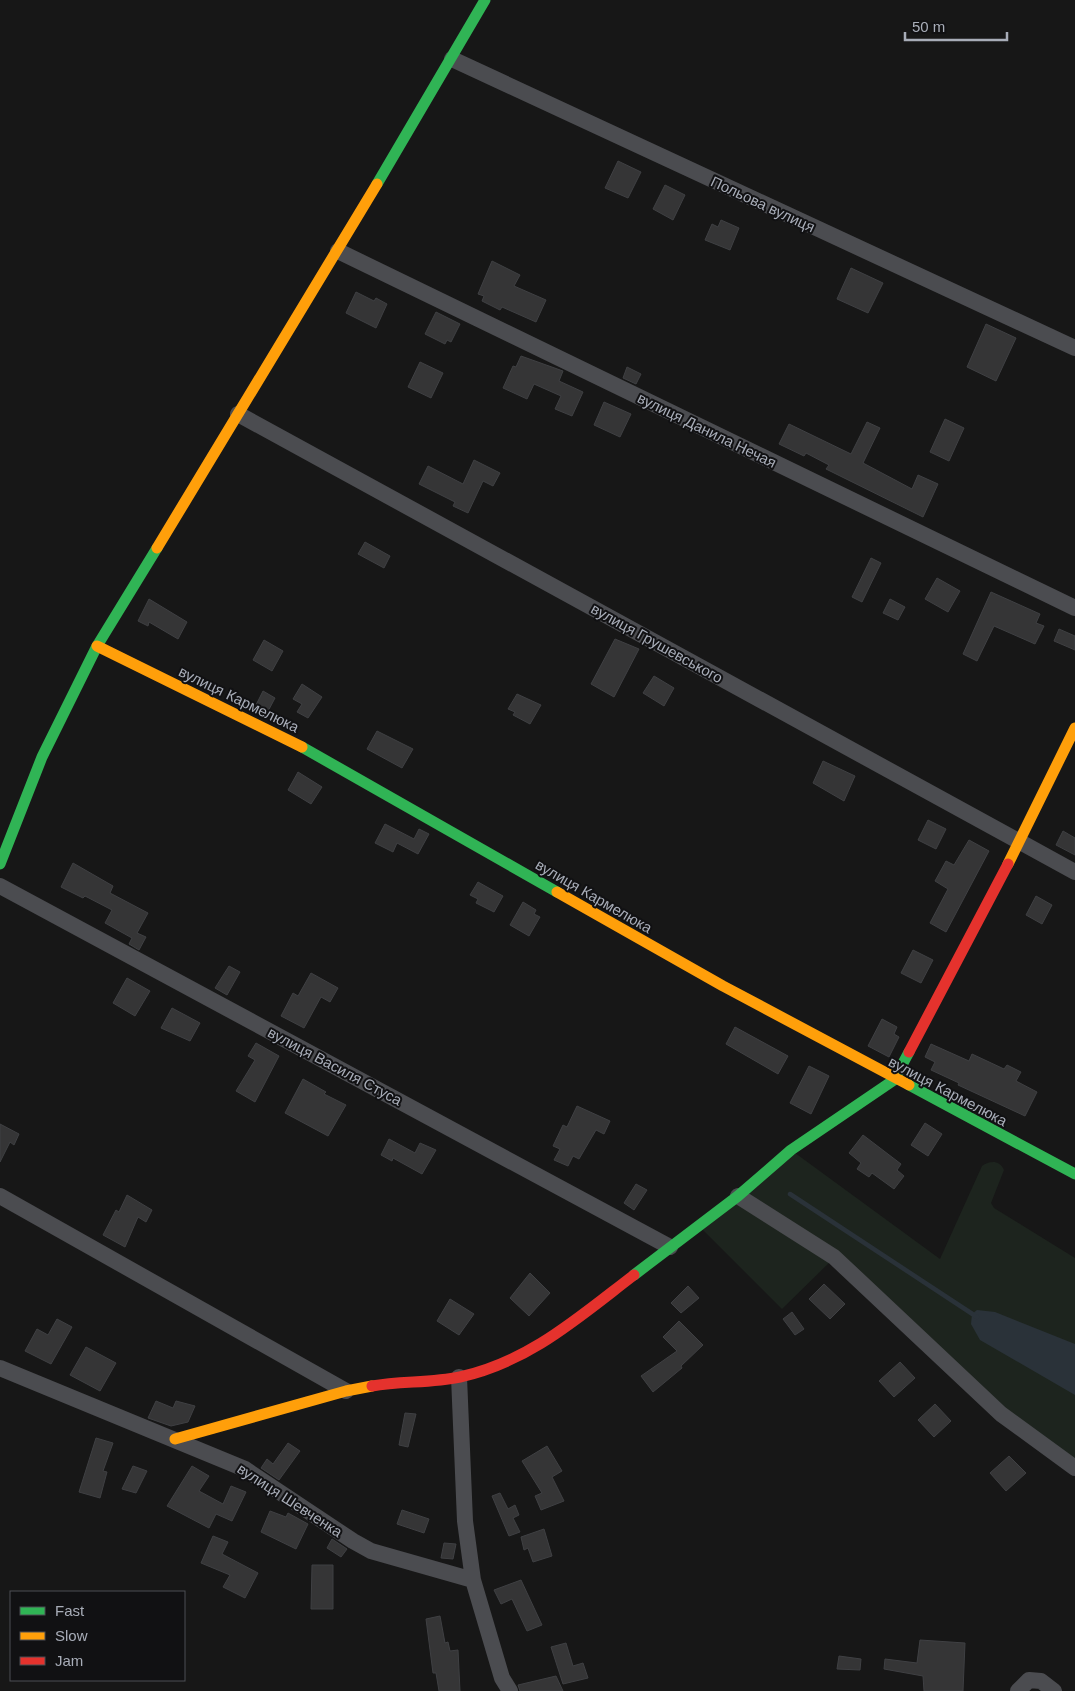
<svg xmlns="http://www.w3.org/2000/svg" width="1075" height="1691" viewBox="0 0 1075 1691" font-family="Helvetica,sans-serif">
<rect width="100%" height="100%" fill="#171717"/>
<!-- green -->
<path fill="#1d241e" d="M791 1150 940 1259 982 1166C990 1160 1000 1160 1004 1170L991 1203 994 1208 1075 1258V1468L834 1258 782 1309 699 1226Z"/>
<!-- water -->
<path fill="#2a3239" d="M977 1310 995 1312 1075 1344V1395L980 1340 971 1324 972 1314Z"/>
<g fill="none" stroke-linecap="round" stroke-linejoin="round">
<!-- stream -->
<path stroke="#2a3239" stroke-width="4.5" d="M790 1194 977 1317"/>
</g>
<!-- building -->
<path fill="#353536" stroke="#3f4043" d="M618 161 641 172 628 198 605 188Z
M665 185 685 195 673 220 653 209Z
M721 220 739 228 730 250 705 240 712 224 718 227Z
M492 261 520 275 514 286 546 300 536 322 502 307 500 310 482 301 484 296 478 294Z
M851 268 883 283 868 313 837 299Z
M356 292 374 301 376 298 387 304 376 328 346 313Z
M436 312 460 324 451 342 447 340 445 344 425 334Z
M986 324 1016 338 996 381 967 367Z
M521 356 563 371 559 381 583 392 572 416 555 409 561 396 534 384 527 399 503 388 513 366 516 367Z
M420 362 443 373 431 398 408 387Z
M627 367 641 374 636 384 623 378Z
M604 402 631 414 620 437 594 425Z
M945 419 964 428 949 461 930 452Z
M867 422 880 428 863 463 912 489 918 475 938 484 923 517 826 469 829 465 806 453 804 456 779 444 789 424 851 454Z
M474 460 500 473 493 486 483 481 468 513 453 506 455 502 419 484 428 466 463 484Z
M365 542 390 556 384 568 358 554Z
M871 558 881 563 862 602 852 597Z
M937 578 960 591 948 612 925 599Z
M991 592 1040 614 1036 623 1044 626 1035 644 994 626 977 661 963 654Z
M149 599 187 622 178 639 149 622 148 626 138 621Z
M890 599 905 607 898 620 883 613Z
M1059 629 1075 636V650L1054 641Z
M615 639 639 649 614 697 591 684Z
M264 640 283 651 272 671 253 660Z
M654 676 674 688 664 706 643 693Z
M302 684 322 697 308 718 297 712 302 704 293 699Z
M263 691 275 698 266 715 254 709Z
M517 694 541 705 530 724 513 715 515 712 508 709Z
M377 731 413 749 402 768 367 749Z
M823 761 855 776 844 801 813 783Z
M298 772 322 787 311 804 288 790Z
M928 820 946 829 936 849 918 840Z
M385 824 414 839 419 829 429 834 418 854 397 843 393 852 375 843Z
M1063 831 1075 838V855L1056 845Z
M969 840 989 851 946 932 930 923 948 889 935 881 946 861 954 865Z
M73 863 113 886 110 893 148 913 137 933 146 937 139 950 129 944 132 938 105 923 112 910 85 896 83 898 61 887Z
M478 882 503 896 494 912 476 903 478 899 470 895Z
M1036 896 1052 905 1042 924 1026 915Z
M523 902 536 910 534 914 540 917 529 936 510 925Z
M913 950 933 960 921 983 901 973Z
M229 966 240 972 227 995 215 988Z
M311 973 338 988 330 1002 321 997 304 1028 281 1016 293 993 298 996Z
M127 978 150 991 135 1016 113 1003Z
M172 1008 200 1023 190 1041 161 1028Z
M882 1019 897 1027 894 1034 899 1037 889 1057 868 1046Z
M735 1027 788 1056 778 1074 726 1044Z
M256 1043 279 1056 255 1102 236 1091 255 1060 248 1056Z
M931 1044 969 1061 972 1054 1004 1069 1007 1065 1021 1072 1016 1081 1037 1092 1025 1116 958 1085 959 1083 931 1070 935 1062 925 1057Z
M809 1066 829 1076 811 1114 790 1103Z
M303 1079 326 1092 324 1094 346 1105 328 1136 285 1113Z
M577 1106 610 1121 604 1134 596 1130 579 1159 573 1156 568 1166 554 1160 560 1149 553 1146 563 1125 567 1127Z
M925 1123 942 1134 928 1156 911 1145Z
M0 1124 19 1134 14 1145 10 1142 0 1162Z
M863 1135 901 1164 897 1170 904 1176 894 1189 872 1173 869 1177 857 1169 861 1163 849 1153Z
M389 1139 415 1153 420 1143 436 1150 422 1174 393 1158 392 1161 381 1155Z
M636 1184 647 1190 634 1210 624 1203Z
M127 1195 152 1210 146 1222 138 1217 125 1247 103 1235 116 1210 119 1212Z
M530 1273 550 1293 529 1316 510 1298Z
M824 1284 845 1304 830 1319 809 1299Z
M688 1286 699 1298 681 1313 671 1303Z
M450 1299 474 1314 459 1335 437 1321Z
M792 1312 804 1329 795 1335 783 1319Z
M57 1319 72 1327 51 1364 25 1351 37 1329 48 1335Z
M679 1321 703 1345 681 1366 682 1368 653 1392 641 1376 677 1351 663 1337Z
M86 1347 116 1363 100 1391 70 1375Z
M900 1362 915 1378 894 1397 879 1381Z
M156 1401 173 1408 176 1401 195 1406 188 1422 171 1426 148 1418Z
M935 1404 951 1421 934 1437 918 1420Z
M405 1413 416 1414 408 1447 399 1445Z
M96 1438 113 1443 103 1471 107 1472 100 1498 79 1492Z
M288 1443 300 1451 279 1480 261 1468 267 1459 273 1464Z
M547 1446 562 1471 552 1477 564 1501 541 1510 535 1496 542 1493 522 1461Z
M1009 1456 1026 1473 1006 1491 990 1473Z
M133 1466 147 1471 136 1493 122 1489Z
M192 1466 209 1476 199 1491 223 1504 231 1486 246 1492 232 1521 216 1514 209 1528 167 1506Z
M500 1493 508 1509 515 1505 519 1515 513 1518 520 1532 509 1536 492 1496Z
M402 1510 429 1519 424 1533 397 1524Z
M270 1511 286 1517 288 1513 308 1524 296 1549 261 1532Z
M544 1529 552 1556 533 1562 528 1548 524 1550 521 1537Z
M213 1536 228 1542 222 1554 258 1573 245 1598 223 1587 230 1575 201 1563Z
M332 1539 347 1549 341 1557 327 1548Z
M444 1543 456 1544 453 1559 441 1558Z
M312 1565H333V1609H311Z
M521 1580 542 1625 527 1631 512 1599 501 1604 494 1590Z
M440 1616 445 1643 448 1642 450 1651 458 1650 460 1691H439L436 1673H433L426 1619Z
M920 1640 965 1643 963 1691H924L923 1676 884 1669 885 1659 917 1663Z
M566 1643 573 1666 583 1663 588 1678 563 1684 551 1647Z
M839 1656 861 1659 860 1670 837 1669Z
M556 1676 563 1691H520L518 1685Z"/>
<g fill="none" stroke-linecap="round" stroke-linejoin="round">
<!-- street -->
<path stroke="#4b4c50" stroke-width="16" d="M452 59 1075 348
M338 251 1075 608
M238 414 1075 872
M0 886 670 1247
M0 1196 346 1391
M738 1196 834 1257 1001 1414 1075 1468
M0 1368 245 1469 353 1541 371 1551 473 1580 502 1678 510 1691
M459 1377 465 1521 473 1580
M1018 1691 1029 1680 1041 1681 1054 1691"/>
<!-- fast -->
<path stroke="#30b455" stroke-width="11" d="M377 184 485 0
M302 747 557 892
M0 864 42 757 97 646 157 548
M909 1085 1075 1174
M634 1275 738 1196 791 1150 894 1080 909 1052"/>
<!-- slow -->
<path stroke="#ff9f0a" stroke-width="11" d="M157 548 377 184
M97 646 302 747
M1008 864 1075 728
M557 892 723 986 909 1085
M175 1439 346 1391 372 1386"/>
<!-- jam -->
<path stroke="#e5322d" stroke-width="11" d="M909 1052 1008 864
M372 1386C401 1381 431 1383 460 1377 529 1362 579 1317 634 1275"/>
</g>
<g text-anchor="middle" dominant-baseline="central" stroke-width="4" stroke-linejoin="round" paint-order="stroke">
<!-- street labels -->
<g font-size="15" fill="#a8adb8" stroke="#111113">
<text transform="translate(763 204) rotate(25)">Польова вулиця</text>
<text transform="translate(707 430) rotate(26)">вулиця Данила Нечая</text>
<text transform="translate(657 643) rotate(29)">вулиця Грушевського</text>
<text transform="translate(239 699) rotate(26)">вулиця Кармелюка</text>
<text transform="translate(594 896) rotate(30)">вулиця Кармелюка</text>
<text transform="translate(335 1066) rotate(28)">вулиця Василя Стуса</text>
<text transform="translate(948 1091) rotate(28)">вулиця Кармелюка</text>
<text transform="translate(290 1500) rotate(33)">вулиця Шевченка</text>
</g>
</g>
<!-- legend -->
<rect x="10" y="1591" width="175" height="90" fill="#111113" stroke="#4d4f55"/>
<rect x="20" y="1607" width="25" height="8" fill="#30b455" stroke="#4d4f55"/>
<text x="55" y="1616" font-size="15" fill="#a8adb8">Fast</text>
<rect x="20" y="1632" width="25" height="8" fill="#ff9f0a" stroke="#4d4f55"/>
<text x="55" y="1641" font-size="15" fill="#a8adb8">Slow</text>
<rect x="20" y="1657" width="25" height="8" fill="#e5322d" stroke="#4d4f55"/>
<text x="55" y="1666" font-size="15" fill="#a8adb8">Jam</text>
<!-- scale -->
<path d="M905 32v8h102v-8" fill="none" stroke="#a8adb8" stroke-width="2.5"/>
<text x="912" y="32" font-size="15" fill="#a8adb8" stroke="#111113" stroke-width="4" paint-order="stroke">50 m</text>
</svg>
